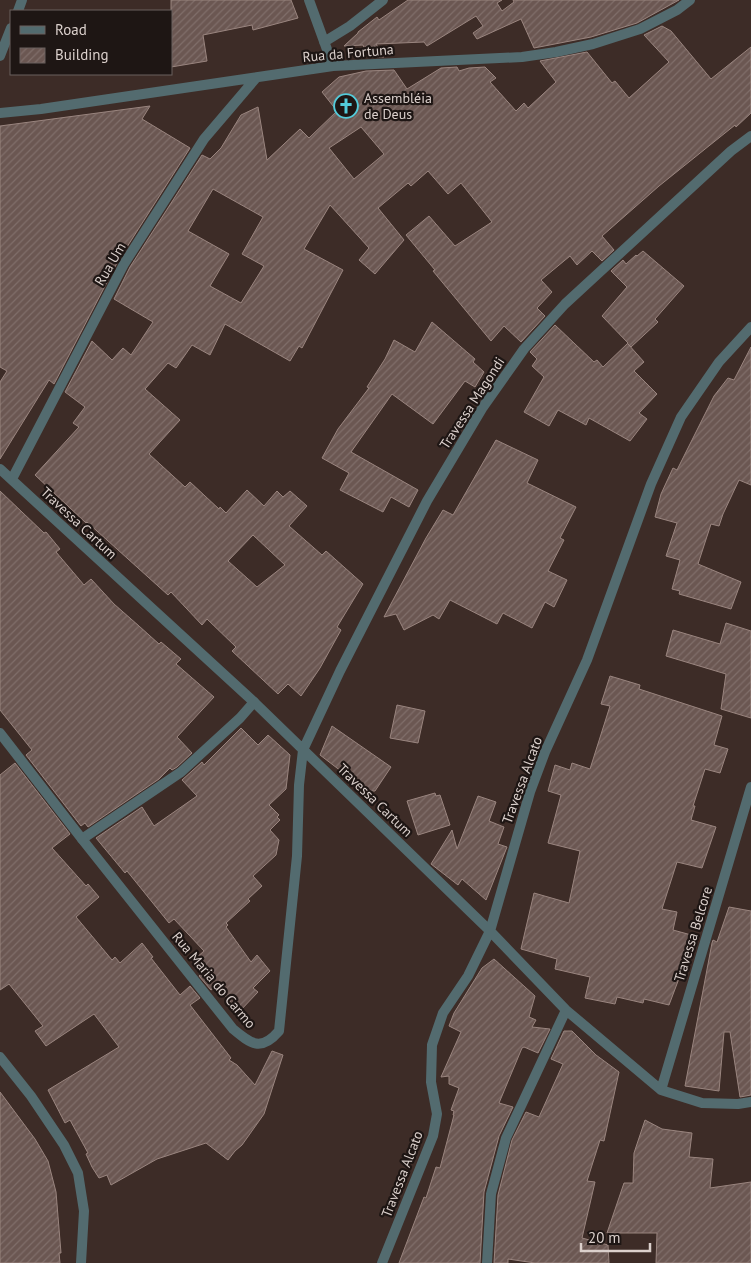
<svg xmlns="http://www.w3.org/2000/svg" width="751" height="1263" viewBox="0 0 751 1263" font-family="'PT Sans',sans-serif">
<defs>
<pattern id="building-hatch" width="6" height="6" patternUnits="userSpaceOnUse" patternTransform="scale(1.25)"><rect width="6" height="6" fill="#6b5752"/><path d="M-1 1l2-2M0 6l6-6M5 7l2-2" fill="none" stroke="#806e6a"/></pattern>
</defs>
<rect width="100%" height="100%" fill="#3d2c27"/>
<!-- building -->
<path fill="url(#building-hatch)" stroke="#9a857f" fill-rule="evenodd" d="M171 0H291L298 18 253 30 252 25 203 35 207 61 171 67Z
M408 0H502L497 3 502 11 514 2 513 0H679L637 23 591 37 534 48 521 19 477 39 473 33 483 26 476 16 427 46 424 42 376 44 384 57H368L363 45 344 46 358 33V32L377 17 379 20Z
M662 26 671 31 711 79 751 47V113L736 127 735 125 659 186 602 236 614 250 602 261 592 251 577 265 570 256 541 280 552 292 537 308 545 316 521 342 504 326 491 341 433 271 435 270 406 235 429 216 455 246 492 222 461 183 448 194 428 171 411 186 408 183 378 208 404 240 375 274 359 260 369 248 330 205 304 249 343 270 302 348 299 346 290 361 225 324 210 355 192 345 176 368 168 363 145 389 180 420 149 454 185 487 190 482 219 509 220 507 226 513 247 490 264 506 277 491 283 497 290 491 307 506 289 526 322 555 326 551 363 584 337 627 341 630 320 668 301 696 288 684 278 694 232 651 236 647 207 619 202 625 171 592 168 595 87 522 86 523 35 475 79 427 73 423 85 407 65 392 92 341 112 360 123 348 131 355 153 322 114 299 130 267 202 155 210 159 221 148 241 115 258 107 267 160 300 129 309 138 337 111 322 92 339 77 366 71 394 70 407 89 441 68 457 67 459 71 469 68 485 67 496 78 490 82 516 111 524 103 528 108 556 82 540 61 587 52 612 83 615 81 629 98 669 62 644 35ZM361 127 384 154 354 179 329 148ZM213 189 263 217 242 254 264 266 241 303 210 286 229 254 188 231ZM253 535 285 565 257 587 228 561Z
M150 106 142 119 190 148 118 261 54 384 49 380 0 459V382L7 371 0 367V126Z
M643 251 684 286 655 319 658 322 631 347 628 344 644 362 634 371 657 394 639 413 647 419 630 441 589 418 586 425 558 410 549 426 524 412 544 377 532 366 537 359 530 352 555 325 594 362 597 360 603 367 628 343 602 316 627 287 611 271 623 260 626 264 636 255 637 256Z
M432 322 475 359 473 362 484 372 475 387 465 381 433 424 392 394 351 452 418 490 409 507 391 497 383 512 340 490 349 473 322 458 338 429 369 388 367 387 385 359 394 340 415 352Z
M751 347V485L739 480 723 514 719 526 711 524 698 564 741 582 731 609 679 594 680 591 672 589 680 560 666 556 677 523 655 517 661 494 673 468 677 470 714 396 728 378 734 380Z
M496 440 538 460 527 483 576 507 560 538 564 540 548 571 567 580 554 607 545 602 532 628 503 613 497 624 450 600 439 619 433 615 404 630 396 614 384 617 426 538 443 510 453 515Z
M0 491 44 533 46 532 60 549 56 552 84 585 91 579 114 604 139 626 159 644 161 642 181 659 176 664 214 697 177 737 192 753 177 767 172 770 170 768 159 779 88 827 85 823 81 826 26 755 32 750 0 710Z
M726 623 751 631V718L721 709 726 674 666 656 673 630 720 644Z
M610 676 640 685 639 689 722 716 714 745 728 749 720 773 705 769 693 806H695L691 820 716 827 702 868 677 862 662 909 677 912 673 930 695 936 669 1005 644 999 643 1003 617 997 615 1004 585 998 590 977 555 969 557 959 521 949 534 893 569 903 580 851 548 843 561 795 548 791 555 765 570 770 572 763 590 769 610 706 601 704Z
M397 705 425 711 418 743 390 738Z
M332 726 391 767 375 791H367L320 755Z
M241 728 258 745 268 735 290 755 286 789 269 805 279 815 277 817 280 820 270 830 279 840 276 855 253 876 262 886 248 899 250 901 226 923 228 925 226 927 251 962 257 955 270 971 253 988 258 992 239 1012 217 986 211 990 199 976 205 970 196 958 204 951 174 919 169 923 127 871 125 873 96 838 142 807 154 826 197 796 182 780 202 762 204 765Z
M15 763 70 834 52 848 86 886 88 884 99 897 76 917 112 960 115 957 120 963 142 943 153 957 151 958 180 995 190 986 200 998 190 1005 231 1058 229 1060 237 1065 255 1085 272 1051 283 1055 264 1114 242 1145 235 1151 228 1160 206 1143 157 1159 111 1185 107 1175 99 1178 92 1167 86 1154 88 1153 70 1120 65 1123 48 1090 119 1047 94 1014 46 1046 35 1031 43 1026 9 984 0 990V775Z
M435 793 436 796 440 795 450 825 418 835 407 801Z
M478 796 496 802 489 821 504 827 498 844 507 847 486 900 462 879 458 885 431 864 452 830 457 849Z
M729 907 751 911V1095L740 1097 730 1032H724L719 1091 685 1086 712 943 713 940 717 942Z
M494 959 535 996 529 1017 536 1020 532 1027 550 1029 538 1053 524 1047 522 1048 499 1103 513 1107 499 1136 484 1192 480 1263H399L424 1197 426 1198 436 1167 440 1168 454 1115H453L454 1111 451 1110 459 1088 449 1084V1076L441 1077 461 1032 449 1026 454 1013 482 968Z
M564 1031H572L596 1055 619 1072 604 1141 600 1140 587 1181 595 1182 582 1238 608 1245 609 1263H535L508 1259V1263H494L498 1195 512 1140 526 1112 539 1117 563 1064 551 1059Z
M0 1092 35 1139 48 1161 56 1192 61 1253H59L60 1263H0Z
M645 1120 662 1129 692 1133 689 1157 713 1159 710 1188 751 1182V1263H656L657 1233H607L624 1183H633L634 1153Z"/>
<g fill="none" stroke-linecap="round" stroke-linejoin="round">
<!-- service -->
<path stroke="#536b6f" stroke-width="10" d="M82 839 181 772 240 718 254 702"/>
<!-- minor -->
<path stroke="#536b6f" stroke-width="10" d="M309 0 333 66
M18 11 22 0
M324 42 350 26 383 0
M0 56 11 28
M0 113 41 109 333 66 522 57 556 52 593 44 640 29 677 10 690 0
M0 469 254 702 490 931 566 1010 661 1090 702 1103 738 1104 751 1102
M12 479 124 264 204 139 256 78
M0 733 82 839 233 1029C251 1044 261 1052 279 1031L297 856 299 785 303 750 340 671 427 501 483 407 524 349 565 304 731 151 751 136
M0 1057 31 1096 64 1145 78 1173 84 1211 81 1263
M661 1090 751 787
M382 1263 433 1136 437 1114 431 1082 432 1045 443 1013 468 976 490 931 530 792 545 752 587 660 651 484 681 417 719 362 751 327
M487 1263 491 1194 506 1138 566 1010"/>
</g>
<!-- icons -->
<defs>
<g id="church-ring" transform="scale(1.25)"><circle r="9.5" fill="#1e1614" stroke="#53cbda" stroke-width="1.5"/><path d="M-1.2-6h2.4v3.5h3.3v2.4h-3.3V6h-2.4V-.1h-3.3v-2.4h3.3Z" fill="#53cbda"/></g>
</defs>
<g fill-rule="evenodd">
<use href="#church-ring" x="346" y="106"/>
</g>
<g text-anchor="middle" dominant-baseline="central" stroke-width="4.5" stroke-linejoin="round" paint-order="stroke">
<!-- street labels -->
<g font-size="14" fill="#dbd0cc" stroke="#1e1614">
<text transform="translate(348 53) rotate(-5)">Rua da Fortuna</text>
<text transform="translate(110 264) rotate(-60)">Rua Um</text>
<text transform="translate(472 403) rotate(-57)">Travessa Magondi</text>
<text transform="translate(79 523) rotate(43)">Travessa Cartum</text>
<text transform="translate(522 780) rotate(-70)">Travessa Alcato</text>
<text transform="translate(375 800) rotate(44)">Travessa Cartum</text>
<text transform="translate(693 934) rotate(-73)">Travessa Belcore</text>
<text transform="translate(214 980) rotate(50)">Rua Maria do Carmo</text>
<text transform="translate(402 1174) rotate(-69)">Travessa Alcato</text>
</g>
<!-- poi labels -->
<g font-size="14" fill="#dbd0cc" stroke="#1e1614" text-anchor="start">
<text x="364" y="98">Assembléia<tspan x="364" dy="16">de Deus</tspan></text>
</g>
</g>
<!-- legend -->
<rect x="10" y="10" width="162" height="65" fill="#1e1614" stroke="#6a605e"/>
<rect x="20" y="26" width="25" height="8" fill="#536b6f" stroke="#6a605e"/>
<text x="55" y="35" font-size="15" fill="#dbd0cc">Road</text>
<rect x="20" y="48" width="25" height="15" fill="url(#building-hatch)" stroke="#6a605e"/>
<text x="55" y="60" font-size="15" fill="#dbd0cc">Building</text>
<!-- scale -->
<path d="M581 1243v8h69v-8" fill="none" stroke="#dbd0cc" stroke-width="2.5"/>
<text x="588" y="1243" font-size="15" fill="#dbd0cc" stroke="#1e1614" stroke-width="4" paint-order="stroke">20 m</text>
</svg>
